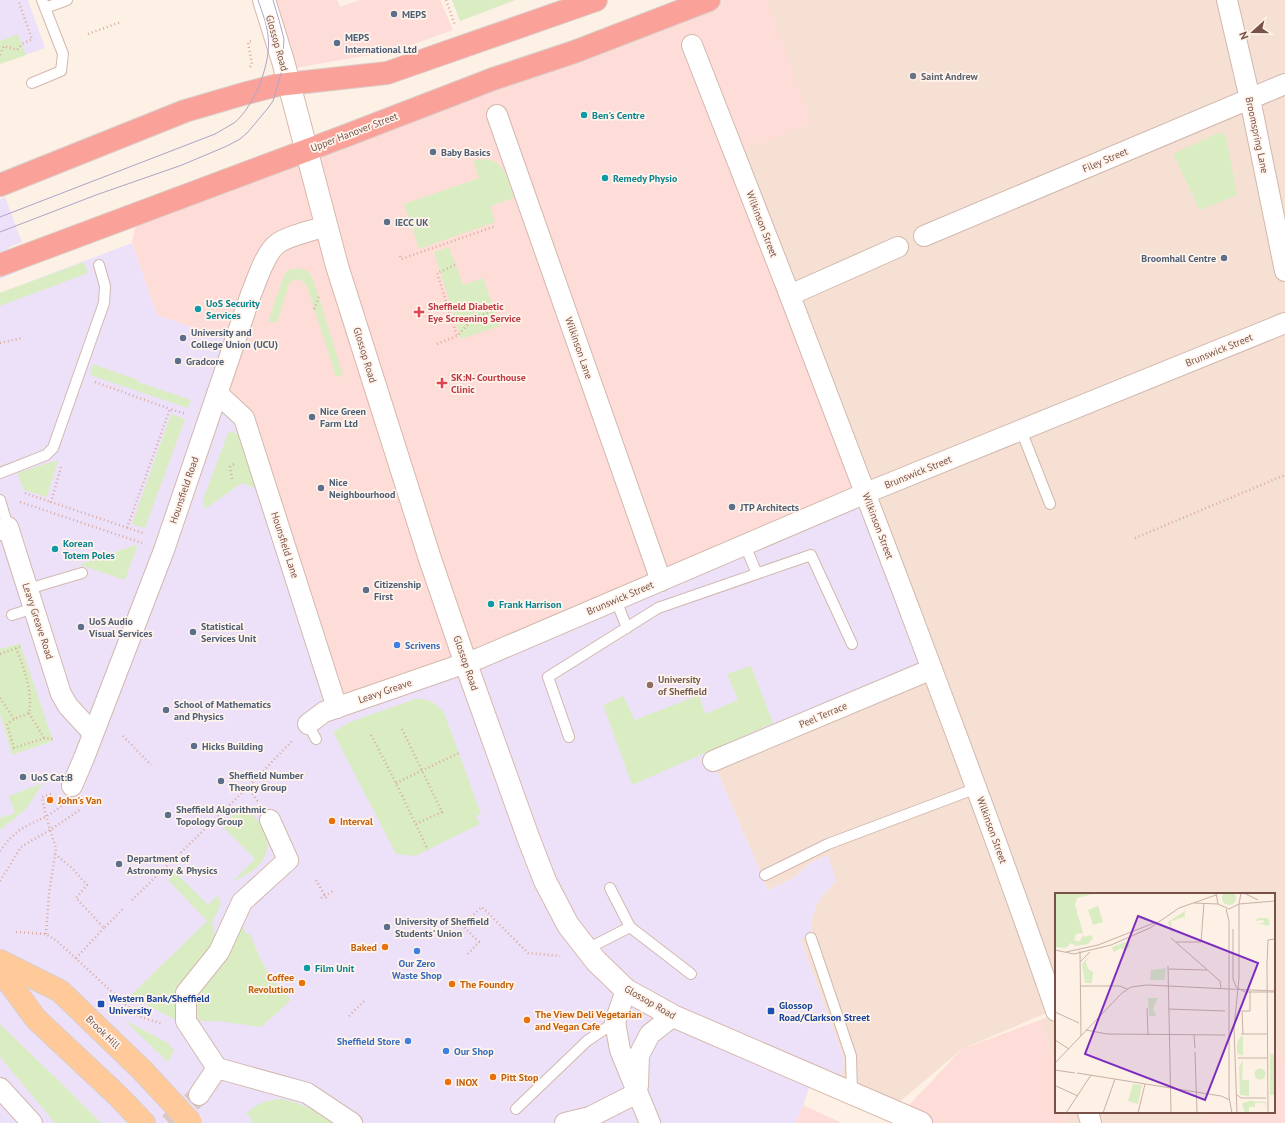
<svg xmlns="http://www.w3.org/2000/svg" width="1285" height="1123" viewBox="0 0 1285 1123" font-family="'PT Sans',sans-serif">
<rect width="100%" height="100%" fill="#fdf0e5"/>
<!-- residential -->
<path fill="#f5e0d3" d="M761 0H1285V1062L1274 1046V894H1056V1009L962 1049 890 1110 839 1088 844 1059 801 940 812 931V919L816 906 822 896 836 881 810 863 793 878 768 890 713 761 735 154Z
M1056 1014V1064L1040 1020Z
M1065 1112H1211L1203 1123H1066Z"/>
<!-- commercial -->
<path fill="#feddd8" d="M264 0H337L340 7 360 0H440L453 30 403 48 382 53 306 66 285 70Z
M709 0H767L812 123 735 154 866 493 337 708 176 322 157 315 132 243 138 213Z
M1040 1020 1056 1064V1112H1065L1066 1123H892L962 1049Z
M1274 1046 1285 1062V1123H1203L1211 1112H1274Z
M803 1105 842 1123H795Z"/>
<!-- education -->
<path fill="#ede1fa" d="M0 0H28L45 48 0 64Z
M5 197 22 242 7 248 17 272 0 279V199Z
M132 243 157 315 234 342 217 393 244 418 337 708 866 493 932 669 713 761 768 890 793 878 810 863 828 855 836 881 822 896 816 906 812 919V931L801 940 844 1059 839 1088 813 1077 803 1105 795 1123H0V293Z"/>
<!-- green -->
<path fill="#daecc2" d="M452 0H515L460 21Z
M18 34 26 55 0 64V41Z
M1221 132 1226 136 1237 195 1200 210 1173 154Z
M482 159C506 159 507 179 514 198L490 206 495 222 419 249 404 204 479 178 473 160Z
M449 247 463 285 483 278 500 326 461 339 434 252Z
M84 262 88 273 0 306V293Z
M298 268 308 271 314 281 343 375 336 377 307 286 300 279 292 281 289 284 277 323 268 321 284 275 288 270Z
M93 364 138 380V382L191 400 188 408 90 375Z
M171 414 185 419 145 528 132 524Z
M229 431 244 436 259 490 242 483 205 509 203 499Z
M58 460 47 497 24 490 17 473Z
M138 544 125 580 80 565 53 574Z
M20 643 53 741 12 755 0 714V649Z
M751 666 773 723 632 785 603 705 623 696 635 720 699 695 705 714 738 700 727 674Z
M415 699C428 698 438 703 445 715L481 814 476 816 480 824 415 856 396 854 333 732 350 722Z
M43 783 26 809 0 830V818L15 813 9 796Z
M244 805C250 812 257 819 262 826 271 839 269 855 258 866 251 873 240 878 232 882L255 859 222 826Z
M175 872 208 905 218 895 221 904 212 923 216 939 205 963 178 984 177 997 176 1020 130 996 207 921 168 880Z
M243 926 246 933 251 935C260 963 271 979 291 1000L261 1027 218 1021H199L195 994 219 970 240 928Z
M124 1020 168 1043 174 1050 168 1062Z
M0 1024 66 1088 101 1123H55L0 1057Z
M282 1099C301 1103 317 1111 332 1123H251L252 1120 246 1113C259 1103 265 1100 282 1099Z"/>
<g fill="none" stroke-linecap="round" stroke-linejoin="round">
<!-- street-tunnel -->
<path stroke="#dcc8be" stroke-width="20" stroke-dasharray="20 10" stroke-linecap="butt" d="M169 1123 199 1095"/>
<!-- lane casing -->
<g stroke="#d2b8ad" stroke-width="12">
<path id="lane" d="M45 8 67 0
M32 83 61 71 63 54 42 0
M1021 430 1050 504
M0 473 46 455 53 448 104 303 105 286 99 265
M0 500 8 527
M745 545 757 574
M28 589 82 573
M616 600 627 628
M12 615 34 608
M308 724 316 739
M569 737 548 677 658 608 811 555 852 644
M765 875 828 844 977 788
M610 888 630 927 691 974
M811 938 851 1056 852 1093
M587 949 630 927
M516 1109 587 1041 615 1022"/>
</g>
<!-- street casing -->
<g stroke="#d2b8ad" stroke-width="22">
<path id="street" d="M1227 0 1250 99 1285 271
M692 45C763 225 833 406 901 587 954 728 1007 868 1056 1011
M497 115 661 581
M924 236 1285 84
M790 295 898 247
M217 393 244 418 337 708
M0 530 8 527 61 694 68 706 93 733
M308 724 324 712 480 658 866 493 1285 323
M713 761 932 669
M72 786 84 758 164 550 251 294C257 280 265 253 277 244 287 236 314 230 327 226
M626 990 615 1022 620 1050 650 1123
M217 1068 307 1093 352 1123
M638 1086 639 1055 650 1034 673 1016
M0 1088 32 1123
M199 1095 217 1068 186 1021V993L219 952 242 902 288 860 270 820
M1088 1112 1091 1123
M565 1123 590 1117 637 1093"/>
</g>
<!-- secondary casing -->
<g stroke="#d8b8ac" stroke-width="24">
<path id="secondary" d="M264 0 283 61 337 266 430 559 466 664 528 837 545 881 568 925 596 961 626 990 673 1016 921 1123"/>
</g>
<!-- primary casing -->
<g stroke="#d9cfcc" stroke-width="24">
<path id="primary" d="M0 961 60 991 143 1071
M0 970 36 1019 117 1095 144 1123"/>
</g>
<!-- highway casing -->
<g stroke="#d9cfcc" stroke-width="24">
<path id="highway" d="M0 185 185 111 243 94 278 85 387 73 596 0
M0 265 345 136 493 79 574 52 709 0"/>
</g>
<!-- path -->
<path stroke="#d9ab9e" stroke-width="2.5" stroke-dasharray="1 3" stroke-linecap="butt" d="M446 0 455 25
M88 34 121 22
M0 55 4 46 17 50 22 44 32 39 18 0
M250 67 252 64 248 42 251 41
M400 256 401 259 496 226
M455 265 437 273 457 336
M314 309 319 296
M0 343 22 338
M437 344 457 336 474 318 494 310
M95 382 170 409
M61 467 51 502 143 533
M232 479 230 467 234 464
M25 493 51 502
M20 502 142 543
M127 528 170 409 186 414
M1135 538 1285 475
M16 648C24 669 33 691 29 713L14 719 7 724 14 748 45 738 53 739
M0 654 22 646
M0 698 14 719
M29 713 44 738
M402 729 442 812 416 824
M371 735 396 783 428 850
M123 736 151 765
M396 783 459 753
M248 787 258 802
M0 851C7 842 13 834 23 828 36 820 50 817 62 805
M55 854 72 868 87 885 76 898 104 928 124 908
M316 880 328 901
M0 881 21 847 50 830 81 809
M132 900 248 787 293 740
M16 932 46 934 57 941 138 1016 163 1024
M46 934 49 894 56 848 46 816 42 797 51 794
M468 954 479 942 462 925 482 907 528 953 560 956
M76 958 104 928
M349 1016 364 1001"/>
<!-- lane -->
<use href="#lane" stroke="#fff" stroke-width="10"/>
<!-- street -->
<use href="#street" stroke="#fff" stroke-width="20"/>
<!-- secondary -->
<use href="#secondary" stroke="#fff" stroke-width="22"/>
<!-- primary -->
<use href="#primary" stroke="#ffc99a" stroke-width="22"/>
<!-- highway -->
<use href="#highway" stroke="#faa299" stroke-width="22"/>
<!-- tram -->
<path stroke="#b0a2c8" stroke-width="1" d="M0 217 215 134C221 130 228 127 234 123 254 107 272 62 268 36 267 24 262 12 258 0
M0 232 96 195 182 165 227 146 240 139 248 132 268 108 273 101 282 70 284 39 279 20 273 0"/>
<!-- primary-bridge casing -->
<g stroke="#d9cfcc" stroke-width="24" stroke-linecap="butt">
<path id="primary-bridge" d="M143 1071 191 1123"/>
</g>
<!-- path-bridge -->
<path stroke="#d9ab9e" stroke-width="2.5" stroke-dasharray="1 3" stroke-linecap="butt" d="M321 898 333 891"/>
<!-- primary-bridge -->
<use href="#primary-bridge" stroke="#ffc99a" stroke-width="22"/>
</g>
<!-- markers -->
<g fill="#5c6f8a" stroke="#fff4ec" stroke-width="1.5">
<circle cx="394" cy="14" r="4"/>
<circle cx="337" cy="43" r="4"/>
<circle cx="433" cy="152" r="4"/>
<circle cx="387" cy="222" r="4"/>
<circle cx="1224" cy="258" r="4"/>
<circle cx="183" cy="338" r="4"/>
<circle cx="178" cy="361" r="4"/>
<circle cx="312" cy="417" r="4"/>
<circle cx="321" cy="488" r="4"/>
<circle cx="732" cy="507" r="4"/>
<circle cx="366" cy="590" r="4"/>
<circle cx="81" cy="627" r="4"/>
<circle cx="193" cy="632" r="4"/>
<circle cx="166" cy="710" r="4"/>
<circle cx="194" cy="746" r="4"/>
<circle cx="23" cy="777" r="4"/>
<circle cx="221" cy="781" r="4"/>
<circle cx="168" cy="815" r="4"/>
<circle cx="119" cy="864" r="4"/>
<circle cx="387" cy="927" r="4"/>
</g>
<circle fill="#6b7280" stroke="#fff4ec" stroke-width="1.5" cx="913" cy="76" r="4"/>
<g fill="#0f9aa8" stroke="#fff4ec" stroke-width="1.5">
<circle cx="584" cy="115" r="4"/>
<circle cx="605" cy="178" r="4"/>
<circle cx="198" cy="309" r="4"/>
<circle cx="55" cy="549" r="4"/>
<circle cx="491" cy="604" r="4"/>
<circle cx="307" cy="968" r="4"/>
</g>
<g fill="#e0444e" stroke="#fff4ec" stroke-width="1.5">
<path d="M417 306h4v4h4v4h-4v4h-4v-4h-4v-4h4z"/>
<path d="M440 377h4v4h4v4h-4v4h-4v-4h-4v-4h4z"/>
</g>
<g fill="#3f7fe0" stroke="#fff4ec" stroke-width="1.5">
<circle cx="397" cy="645" r="4"/>
<circle cx="417" cy="951" r="4"/>
<circle cx="408" cy="1041" r="4"/>
<circle cx="446" cy="1051" r="4"/>
</g>
<circle fill="#8d6e63" stroke="#fff4ec" stroke-width="1.5" cx="650" cy="685" r="4"/>
<g fill="#e8710a" stroke="#fff4ec" stroke-width="1.5">
<circle cx="50" cy="800" r="4"/>
<circle cx="332" cy="821" r="4"/>
<circle cx="385" cy="947" r="4"/>
<circle cx="302" cy="983" r="4"/>
<circle cx="452" cy="984" r="4"/>
<circle cx="527" cy="1020" r="4"/>
<circle cx="493" cy="1077" r="4"/>
<circle cx="448" cy="1082" r="4"/>
</g>
<g fill="#1a4fb4" stroke="#fff4ec" stroke-width="1.5">
<rect x="97" y="1000" width="8" height="8" rx="2"/>
<rect x="767" y="1007" width="8" height="8" rx="2"/>
</g>
<g text-anchor="middle" dominant-baseline="central" stroke-width="3.5" stroke-linejoin="round" paint-order="stroke">
<!-- service labels -->
<g font-size="10" font-weight="bold" fill="#4e5e75" stroke="#fff4ec" text-anchor="start">
<text x="402" y="14">MEPS</text>
<text x="345" y="37">MEPS<tspan x="345" dy="12">International Ltd</tspan></text>
<text x="441" y="152">Baby Basics</text>
<text x="395" y="222">IECC UK</text>
<text x="1216" y="258" text-anchor="end">Broomhall Centre</text>
<text x="191" y="332">University and<tspan x="191" dy="12">College Union (UCU)</tspan></text>
<text x="186" y="361">Gradcore</text>
<text x="320" y="411">Nice Green<tspan x="320" dy="12">Farm Ltd</tspan></text>
<text x="329" y="482">Nice<tspan x="329" dy="12">Neighbourhood</tspan></text>
<text x="740" y="507">JTP Architects</text>
<text x="374" y="584">Citizenship<tspan x="374" dy="12">First</tspan></text>
<text x="89" y="621">UoS Audio<tspan x="89" dy="12">Visual Services</tspan></text>
<text x="201" y="626">Statistical<tspan x="201" dy="12">Services Unit</tspan></text>
<text x="174" y="704">School of Mathematics<tspan x="174" dy="12">and Physics</tspan></text>
<text x="202" y="746">Hicks Building</text>
<text x="229" y="775">Sheffield Number<tspan x="229" dy="12">Theory Group</tspan></text>
<text x="31" y="777">UoS Cat:B</text>
<text x="176" y="809">Sheffield Algorithmic<tspan x="176" dy="12">Topology Group</tspan></text>
<text x="127" y="858">Department of<tspan x="127" dy="12">Astronomy &amp; Physics</tspan></text>
<text x="395" y="921">University of Sheffield<tspan x="395" dy="12">Students' Union</tspan></text>
</g>
<!-- street labels -->
<g font-size="10" fill="#785248" stroke="#fff4ec">
<text transform="translate(277 43) rotate(74)">Glossop Road</text>
<text transform="translate(354 132) rotate(-21)">Upper Hanover Street</text>
<text transform="translate(1257 135) rotate(78)">Broomspring Lane</text>
<text transform="translate(1105 160) rotate(-23)">Filey Street</text>
<text transform="translate(762 224) rotate(69)">Wilkinson Street</text>
<text transform="translate(579 348) rotate(71)">Wilkinson Lane</text>
<text transform="translate(1219 350) rotate(-22)">Brunswick Street</text>
<text transform="translate(365 355) rotate(73)">Glossop Road</text>
<text transform="translate(918 472) rotate(-22)">Brunswick Street</text>
<text transform="translate(184 490) rotate(-71)">Hounsfield Road</text>
<text transform="translate(878 526) rotate(69)">Wilkinson Street</text>
<text transform="translate(285 545) rotate(72)">Hounsfield Lane</text>
<text transform="translate(620 598) rotate(-23)">Brunswick Street</text>
<text transform="translate(38 621) rotate(72)">Leavy Greave Road</text>
<text transform="translate(466 663) rotate(71)">Glossop Road</text>
<text transform="translate(385 691) rotate(-19)">Leavy Greave</text>
<text transform="translate(823 715) rotate(-23)">Peel Terrace</text>
<text transform="translate(992 830) rotate(70)">Wilkinson Street</text>
<text transform="translate(650 1002) rotate(30)">Glossop Road</text>
<text transform="translate(103 1032) rotate(44)">Brook Hill</text>
</g>
<!-- worship labels -->
<g font-size="10" font-weight="bold" fill="#5b616d" stroke="#fff4ec" text-anchor="start">
<text x="921" y="76">Saint Andrew</text>
</g>
<!-- culture labels -->
<g font-size="10" font-weight="bold" fill="#0d838f" stroke="#fff4ec" text-anchor="start">
<text x="592" y="115">Ben's Centre</text>
<text x="613" y="178">Remedy Physio</text>
<text x="206" y="303">UoS Security<tspan x="206" dy="12">Services</tspan></text>
<text x="63" y="543">Korean<tspan x="63" dy="12">Totem Poles</tspan></text>
<text x="499" y="604">Frank Harrison</text>
<text x="315" y="968">Film Unit</text>
</g>
<!-- health labels -->
<g font-size="10" font-weight="bold" fill="#be3a42" stroke="#fff4ec" text-anchor="start">
<text x="428" y="306">Sheffield Diabetic<tspan x="428" dy="12">Eye Screening Service</tspan></text>
<text x="451" y="377">SK:N- Courthouse<tspan x="451" dy="12">Clinic</tspan></text>
</g>
<!-- shop labels -->
<g font-size="10" font-weight="bold" fill="#366cbe" stroke="#fff4ec" text-anchor="start">
<text x="405" y="645">Scrivens</text>
<text x="417" y="963" text-anchor="middle">Our Zero<tspan x="417" dy="12">Waste Shop</tspan></text>
<text x="400" y="1041" text-anchor="end">Sheffield Store</text>
<text x="454" y="1051">Our Shop</text>
</g>
<!-- education labels -->
<g font-size="10" font-weight="bold" fill="#785e54" stroke="#fff4ec" text-anchor="start">
<text x="658" y="679">University<tspan x="658" dy="12">of Sheffield</tspan></text>
</g>
<!-- food labels -->
<g font-size="10" font-weight="bold" fill="#c56008" stroke="#fff4ec" text-anchor="start">
<text x="58" y="800">John's Van</text>
<text x="340" y="821">Interval</text>
<text x="377" y="947" text-anchor="end">Baked</text>
<text x="294" y="977" text-anchor="end">Coffee<tspan x="294" dy="12">Revolution</tspan></text>
<text x="460" y="984">The Foundry</text>
<text x="535" y="1014">The View Deli Vegetarian<tspan x="535" dy="12">and Vegan Cafe</tspan></text>
<text x="501" y="1077">Pitt Stop</text>
<text x="456" y="1082">INOX</text>
</g>
<!-- transit labels -->
<g font-size="10" font-weight="bold" fill="#164399" stroke="#fff4ec" text-anchor="start">
<text x="109" y="998">Western Bank/Sheffield<tspan x="109" dy="12">University</tspan></text>
<text x="779" y="1005">Glossop<tspan x="779" dy="12">Road/Clarkson Street</tspan></text>
</g>
</g>
<!-- overview -->
<g transform="translate(1055 893)">
<rect width="220" height="220" fill="#fdf0e5"/>
<path d="M167 5a7 7 0 1 1 14 0a7 7 0 1 1-14 0ZM0 0H42L22 5 20 12 28 40 21 41 19 47 24 49 29 42 30 44 36 42 38 45 33 51 21 53 16 50 11 55 0 54ZM43 13 48 29 38 32 33 17ZM130 18 129 30V24L116 28 118 42 113 29ZM203 25H212L215 29H213L215 30 214 33 202 30H209L208 27 200 28ZM71 49 75 52 71 58 66 55 59 59 57 54ZM35 62 31 69 33 76 38 79 37 90H30L27 71ZM111 75 110 87H95L96 77ZM93 105H103L98 116 101 123H94ZM186 143H188V163L182 160V149ZM215 161H220V202H215ZM188 167 187 187H194V203L185 202 184 174ZM199.5 181a5.5 5.5 0 1 1 11 0a5.5 5.5 0 1 1-11 0ZM78 191 87 192 83 211 73 208ZM195 208 211 209V215L210 210H200V214H194V220H190L187 210Z" fill="#daecc2"/>
<path fill="none" stroke="#c8b1a6" stroke-width="1" d="M161 0 163 11 174 16 184 11 186 0M189 0 203 7M139 10 163 11M184 11 220 8M171 16 174 28V204L177 220M178 36V86L181 94 190 99H220M116 45 165 88 166 95M121 49H146L149 10M0 57 19 61 56 52 95 35 124 15 161 2M25 58 26 143M11 59 43 52 99 30M25 69 35 59M113 73 116 220M114 76 152 77M25 93H65L72 96M174 96 220 98M92 115 93 142M114 116 170 118M0 119 24 130M31 137 52 141 170 142M186 141H212M188 141 187 118H195V98M139 142 140 155M0 147 14 156M140 159 142 220M183 165H212M0 170 67 100 76 94 92 92 174 96M0 177 20 180M22 180 166 203 175 207M1 193 23 203M182 202 186 205H211M11 220 36 182M48 220 60 186M83 220 90 191M182 220 179 135 184 85V11M213 220 212 71 213 47 220 46"/>
<path fill="#7b2cbf" fill-opacity="0.15" stroke="#7b2cbf" stroke-width="2" d="M83 23 203 70 150 207 30 161Z"/>
<rect width="220" height="220" fill="none" stroke="#785248" stroke-width="2"/>
</g>
<!-- north arrow -->
<g transform="translate(1253 32) rotate(249)" stroke="#fff4ec" stroke-width="3" paint-order="stroke">
<path d="M0-3L7 15L0 10L-7 15Z" fill="#785248"/>
<text y="-6" font-size="11" font-weight="bold" text-anchor="middle" fill="#785248">N</text>
</g>
</svg>
